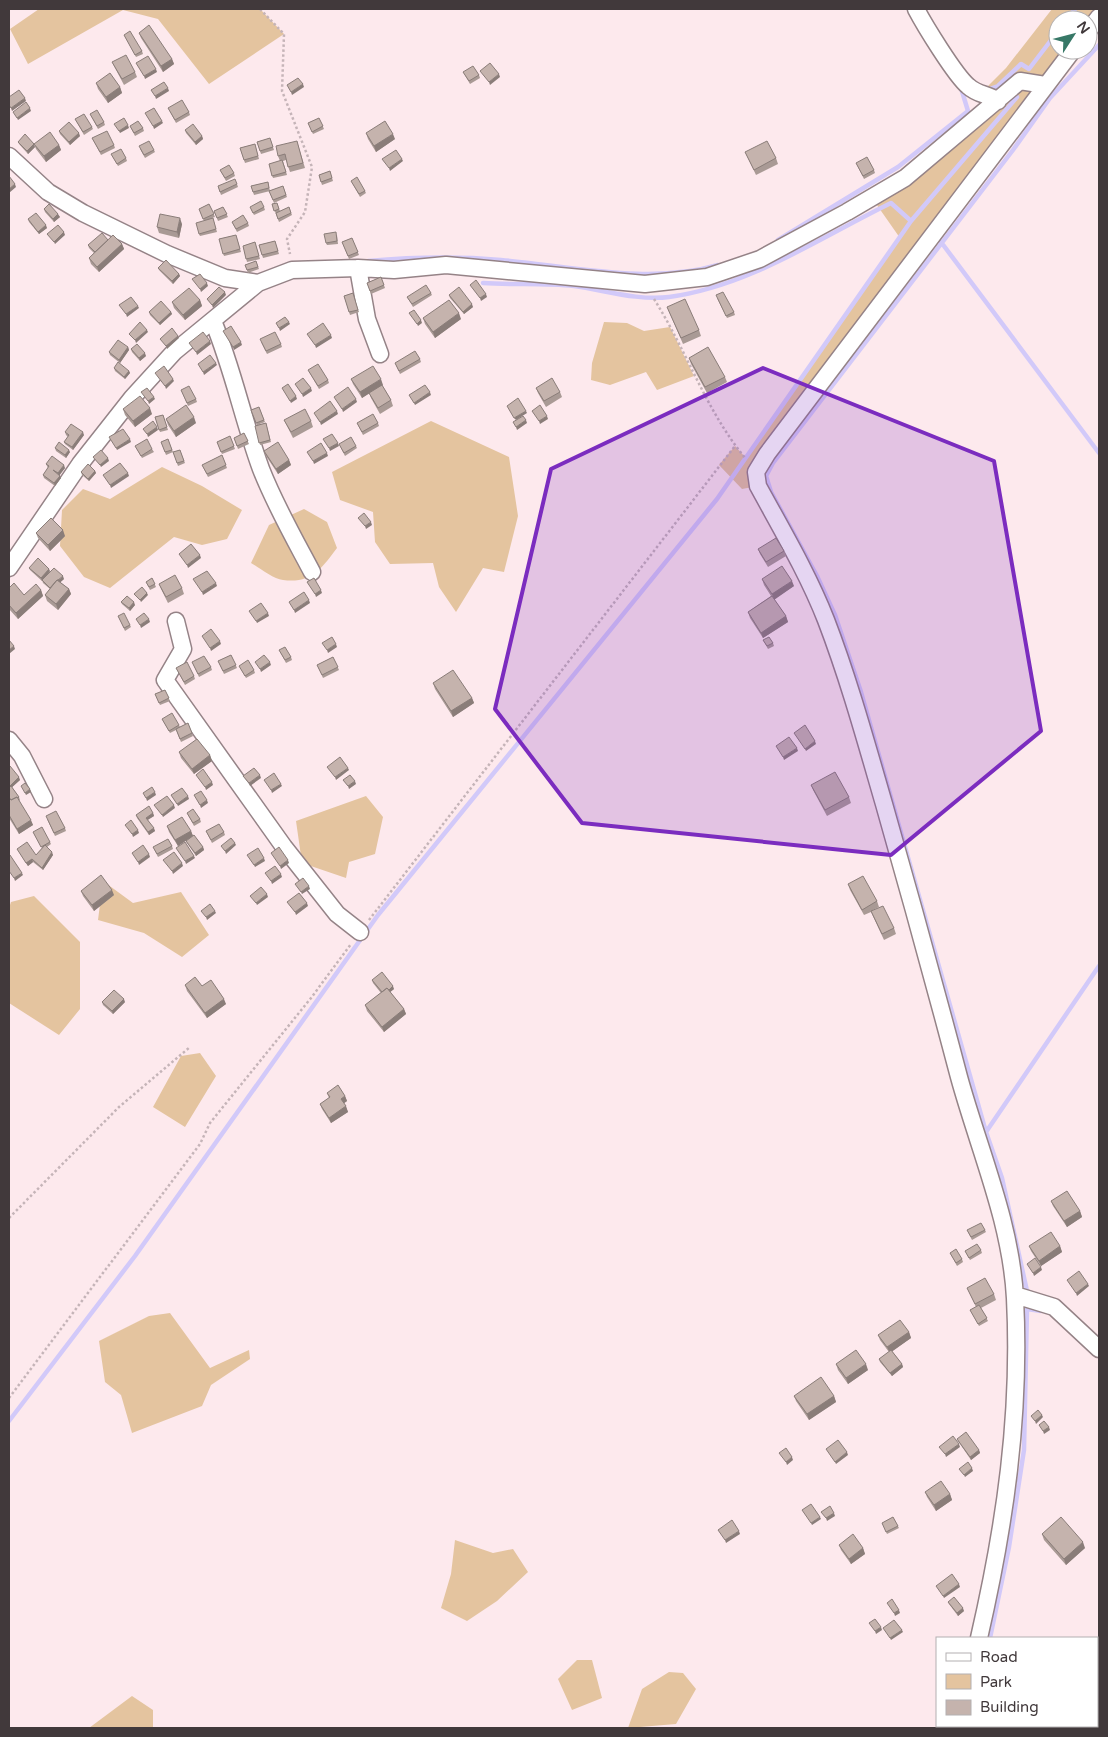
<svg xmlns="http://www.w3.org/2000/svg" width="1108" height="1737" viewBox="0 0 1108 1737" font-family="'Varela Round',sans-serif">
<rect width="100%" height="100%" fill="#fde9ed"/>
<!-- green -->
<path fill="#e4c49f" d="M39 9H260L284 34 209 84 158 19 123 10 28 64 10 29Z
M1052 9H1099V17L1088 20H1058V50H1073L767 454 758 486 742 489 719 465 735 446 745 457 900 238 872 198 985 112 979 95 1006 68Z
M604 322 627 323 644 331 670 327 694 376 657 390 646 372 610 385 591 380 592 363Z
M431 421 509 457 518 516 504 572 483 568 456 612 439 587 433 563 390 564 375 542 373 512 340 500 332 472Z
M162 467 202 486 242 510 227 539 202 545 174 537 110 588 84 577 60 546 62 510 83 489 110 499Z
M304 509 327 522 337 548C322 568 311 584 283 580 273 579 260 568 251 563L269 525Z
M366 796 383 817 375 854 349 862 346 878 302 863 296 821Z
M103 881 133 903 181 892 209 935 182 957 144 933 98 920Z
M34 896 80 942V1009L59 1035 9 1003V908L11 902Z
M200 1053 216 1076 185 1127 153 1107 181 1056Z
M170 1313 210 1368 249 1350 250 1359 211 1385 202 1406 132 1433 121 1395 105 1382 99 1341 149 1316Z
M455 1540 493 1553 513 1549 528 1572 497 1601 467 1621 441 1608 451 1574Z
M577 1660H592L602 1698 572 1710 558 1679Z
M669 1672 683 1673 696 1689 676 1724 628 1728 642 1689Z
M132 1696 153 1710V1728H89Z"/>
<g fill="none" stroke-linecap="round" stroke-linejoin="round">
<!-- stream -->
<path stroke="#d2c9f9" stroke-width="4.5" d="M1066 20 1075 9
M987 90 998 86 1021 64 1029 69 1058 31
M778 240 898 167 968 111 961 88
M941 242 1099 453
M368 261C414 257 455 256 501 260 570 266 651 285 718 265
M483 283C513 285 544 283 574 286 604 290 638 301 669 297 750 286 819 238 891 203L911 221
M986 1132 1099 966
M1031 1293 1027 1291 1002 1178 986 1132 861 692 835 615 817 576 771 492 766 476 773 463 1013 150 1050 98 1099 45
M9 1421 135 1256 378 915 717 499 911 221 1017 97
M990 1638 1009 1547 1024 1450 1027 1309 1041 1311
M971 1728 972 1726"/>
<!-- minor casing -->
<g stroke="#958387" stroke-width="19">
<path id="minor" d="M916 9C925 26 955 75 968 86 979 96 987 93 998 101
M1088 31 1099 17
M9 156 48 192 83 213 167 254 225 278 258 283 292 270 358 268 394 270 446 265 645 284 707 277 760 259 847 212 905 178 1020 81 1045 85
M358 268 367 319 380 354
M213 321C233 369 243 420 261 469 275 505 294 538 312 572
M9 568 80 464 132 398 174 352 258 283
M176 621 183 649 165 680 284 847 337 914 360 932
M9 740 22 756 44 799
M1015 1295 1054 1307 1099 1349
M979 1638C1005 1525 1021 1415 1015 1298 1011 1222 979 1150 959 1077 935 986 910 895 884 804 866 742 849 680 826 620 808 574 782 530 758 486L756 472 767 454 1073 50
M959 1728 960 1726"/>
</g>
<!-- path -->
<path stroke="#c5b4b8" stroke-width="2.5" stroke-dasharray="2.5 2.5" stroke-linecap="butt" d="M260 9 284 34 282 91 312 167 305 212 287 239 290 254
M654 299C687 351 706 411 746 459
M369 920 735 446
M9 1218 119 1107 190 1047
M9 1398 200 1144 210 1123 311 998 351 944"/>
<!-- minor -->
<use href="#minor" stroke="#fff" stroke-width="16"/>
</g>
<!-- wall -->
<path fill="#a99a95" d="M139 33 172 59 174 64 163 72 141 38Z
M124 35 142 51 143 54 136 57Z
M112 62 135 72 137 77 124 85 115 68Z
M463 72 479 75 480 78 470 84Z
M96 83 120 87 122 93 108 103 98 89Z
M168 108 189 112 190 115 176 123Z
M90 114 104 122 105 125 98 129Z
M319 118 324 129 313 134 308 123Z
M75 119 92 127 93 129 84 135Z
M130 126 143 128 144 131 135 136Z
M185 130 202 136 203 139 196 145 186 133Z
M59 131 80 136 70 145 60 134Z
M366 133 395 139 376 152 368 139Z
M92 138 114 145 115 148 101 155Z
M270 138 274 150 261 154 257 142Z
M297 141 305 168 290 172 286 160 283 161 287 175 273 178 269 164 280 161 278 156Z
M18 142 35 147 28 154 19 144Z
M34 144 59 145 61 150 46 162 36 149Z
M255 144 259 159 245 163 240 148Z
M140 149 154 150 155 152 145 158Z
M745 152 776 158 778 164 756 175Z
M111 154 126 158 127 161 118 166Z
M856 163 874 170 875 173 864 179Z
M220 170 234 173 235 176 226 181Z
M330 171 333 181 322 185 319 175Z
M351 181 365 191 366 193 360 197Z
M268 182 270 191 254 195 251 186Z
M237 184 238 187 221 195 218 186Z
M283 186 287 197 274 203 269 191Z
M277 203 280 211 289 207 292 215 279 222 272 204Z
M209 204 215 217 212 218H213L217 232 200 236 199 234 204 221 199 209Z
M223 207 228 217 218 221 214 211Z
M264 207 265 210 254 215 251 209Z
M44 209 60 217 54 222 45 212Z
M28 219 47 228 39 234 29 222Z
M232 222 248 223 249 226 237 232Z
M182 224 179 238 159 233 157 227Z
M236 235 241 252 224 256 219 239Z
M337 235 338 244 327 245 326 243Z
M352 238 359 255 349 259 342 242Z
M108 240 122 244 124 249 99 272 91 264 89 258 94 253 89 248 88 245Z
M275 241 279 254 263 258 259 245Z
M255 242 260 259 247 262 243 246Z
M256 261 259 269 248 273 245 265Z
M158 268 179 274 180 276 173 284 159 270Z
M381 277 385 288 371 294 367 283Z
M353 293 359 312 350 315 344 296Z
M431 293 432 295 413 307 407 297Z
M449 295 473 307 464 314 450 298Z
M717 298 734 312 735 315 727 318Z
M200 300 202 306 185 320 174 308 172 302Z
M667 307 699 330 701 336 683 344Z
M149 312H171L172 314 160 325 150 315Z
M423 318 461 319 435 338 425 324Z
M261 342 281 344 282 347 267 354Z
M128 347 129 350 120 363 110 355 109 352Z
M131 349 146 356 140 361 132 352Z
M689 358 725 377 727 382 707 393 691 364Z
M420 359 421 362 400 374 395 363Z
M114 368 129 371 130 373 125 379 115 371Z
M308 370 328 380 329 383 319 389Z
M351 379 383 385H382L391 400 393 406 380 414 371 398 369 393 362 398 353 384Z
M536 388 560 392 562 397 546 407 538 393Z
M181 390 196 399 197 402 188 406Z
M259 407 265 422 257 425 266 423 271 442 260 445 257 425 251 410Z
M123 409 152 414 135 427 125 415Z
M163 415 168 430 160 432 155 417Z
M166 419 196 423 176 437 168 425Z
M284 420 311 421 313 427 293 438Z
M357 423H378L379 426 363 435Z
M65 432 84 435 73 450 65 444 64 442 68 437 66 435Z
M244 433 249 444 238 449 234 438Z
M230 436 235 449 222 454 217 442Z
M168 439 173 452 166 455 161 442Z
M339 444 356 446 357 448 345 456Z
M135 446 152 449 154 452 142 458Z
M55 448 70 452 66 458 56 451Z
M180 450 185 463 178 466 173 452Z
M264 451 289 460 291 465 278 474 266 456Z
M222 455 227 468 208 477 202 465Z
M46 464 65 468 59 475 61 478 55 486 44 478 43 475 48 468Z
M95 471 96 473 89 481 82 475 81 472Z
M36 533 65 536 50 551 38 538Z
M758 549 784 551 786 556 768 567 760 554Z
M29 568 50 571 42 581 30 570Z
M152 578 156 587 150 590 146 582Z
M64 579 60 582 69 589 71 594 58 610 47 601 45 595 50 589 43 583 42 580Z
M762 579 794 586 774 599 786 616 788 622 763 638 750 618 748 612 771 596 764 585Z
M159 584 182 588 184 594 168 603 161 589Z
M9 588 24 595 41 590 43 596 18 619 9 609Z
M121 602 135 605 130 611 122 604Z
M118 616 130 625 131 627 125 631Z
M763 640 773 643 774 646 768 649Z
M279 650 291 657 292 660 286 663Z
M231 655 237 668 224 674 218 661Z
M333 657 339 670 323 678 317 665Z
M192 662 211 667 212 670 199 677Z
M239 666 254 670 255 673 246 678Z
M176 668 194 676 195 679 185 685Z
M433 683 472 698 474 703 453 717 435 689Z
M165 690 170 701 160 705 155 694Z
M162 719 179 725 180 727 188 723 193 736 181 742 176 730 170 733Z
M179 752 210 755 212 761 194 774 181 758Z
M9 767 20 780 12 787 19 797 20 800 19 801 33 825 19 834 9 818Z
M811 785 849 797 851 803 827 816 813 790Z
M153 813 154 816 148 820 155 831 149 835 137 818 136 815Z
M187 813 200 819 201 822 194 826Z
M47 819 65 828 66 831 55 836Z
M167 826 191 831 193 836 203 847 204 850 196 856 187 843 186 841 191 837 178 846 169 832Z
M206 831 224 832 225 835 212 843Z
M33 832 50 842 51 844 47 847 53 855 43 870 33 862 28 866 17 849 36 855 42 848Z
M172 846 173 849 158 857 153 847Z
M848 884 877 901 879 907 873 910 894 928 896 934 884 940 871 912 864 915 850 890Z
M81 891 114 895 94 911 83 896Z
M372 980 394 989 390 992 404 1009 406 1014 384 1032 367 1011 365 1005 381 993 373 983Z
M185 985 202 986 226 1004 207 1018 187 991Z
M102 1002H125L113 1014 103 1005Z
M327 1093 345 1096 347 1101 344 1103 348 1112 331 1123 322 1109 320 1104 329 1098Z
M1051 1201 1080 1211 1082 1217 1067 1227 1053 1206Z
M967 1230H985L986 1232 972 1240Z
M1029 1246H1060L1062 1252 1041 1266 1031 1251Z
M981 1250 982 1253 970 1260 965 1251Z
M950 1253 962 1259 963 1262 957 1266Z
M967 1288 994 1294 996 1300 981 1308 988 1321 979 1326 970 1310 976 1307Z
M909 1332 911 1338 892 1351 902 1364 903 1367 892 1376 880 1362 879 1359 889 1352 880 1340 878 1335Z
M836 1364 868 1370 848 1384 838 1370Z
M794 1396H834L836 1402 809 1420 796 1401Z
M957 1439 979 1450 980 1453 971 1460 958 1441Z
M925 1492 950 1494 952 1500 936 1511 927 1497Z
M893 1517 899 1528 887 1534 882 1523Z
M1042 1534 1085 1548 1066 1565 1044 1540Z
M839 1545 863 1548 865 1554 851 1564 841 1550Z
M948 1602 964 1611 958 1616 949 1604Z"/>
<!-- shaded-wall -->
<path fill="#8a7d79" d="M172 59 174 64 163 72 161 66Z
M156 69 157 72 145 79 144 76Z
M499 74 500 77 490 85 489 82Z
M303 84 304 87 292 95 291 92Z
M120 87 122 93 108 103 106 97Z
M168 88 169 91 156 99 155 96Z
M25 98 26 101 12 111 11 108Z
M30 108 31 111 18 120 17 118Z
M162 121 163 123 154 129 153 126Z
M128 125 129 128 120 133 119 131Z
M79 133 80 136 70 145 69 142Z
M393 134 395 139 376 152 374 146Z
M202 136 203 139 196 145 195 142Z
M34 144 35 147 28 154 27 151Z
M59 145 61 150 46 162 44 156Z
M402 159 403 161 390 171 389 168Z
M15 184 16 187 9 193V189Z
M58 214 60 217 54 222 53 219Z
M180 218 182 224 179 238 177 232Z
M46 225 47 228 39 234 38 232Z
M64 232 65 235 55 244 54 242Z
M122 244 124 249 99 272 97 267Z
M179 274 180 276 173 284 172 281Z
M207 283 208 286 201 292 200 289Z
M225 292 226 295 213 308 212 305Z
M486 294 487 297 481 301 480 298Z
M200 300 202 306 185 320 183 315Z
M472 304 473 307 464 314 463 312Z
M138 306 139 308 127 317 126 314Z
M171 312 172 314 160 325 159 323Z
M459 313 461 319 435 338 433 332Z
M421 320 422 323 418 326 417 324Z
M289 322 290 324 280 331 279 328Z
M147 330 148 332 136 343 135 340Z
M331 335 332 338 316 348 315 345Z
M178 336 179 338 167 349 166 346Z
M210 341 211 344 197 355 196 352Z
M241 342 242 345 234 350 233 347Z
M128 347 129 350 120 363 119 360Z
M145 353 146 356 140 361 139 358Z
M216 363 217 365 204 375 203 372Z
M129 371 130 373 125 379 124 377Z
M173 379 174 381 166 389 165 386Z
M381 379 383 385 362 398 360 392Z
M311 388 312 391 303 397 302 394Z
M430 392 431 395 415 405 414 403Z
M296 396 297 399 291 403 290 401Z
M154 397 155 399 149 404 148 401Z
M356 399 357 402 343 412 342 409Z
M150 408 152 414 135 427 133 421Z
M337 411 338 414 321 425 320 422Z
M526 411 527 413 516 420 514 418Z
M547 416 548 419 540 424 539 421Z
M194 417 196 423 176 437 174 431Z
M526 420 527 423 517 430 516 427Z
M157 427 158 430 148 437 147 434Z
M83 432 84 435 73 450 72 447Z
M130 439 131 442 117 450 116 448Z
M338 443 339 446 330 451 329 448Z
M69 450 70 452 66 458 65 455Z
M327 453 328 456 314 464 313 461Z
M108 458 109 461 101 467 100 465Z
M289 460 291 465 278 474 276 469Z
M64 465 65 468 59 476 58 473Z
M95 471 96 473 89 481 88 479Z
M128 473 129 476 111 488 110 485Z
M60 476 61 478 55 486 54 483Z
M371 522 372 525 366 529 365 526Z
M63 530 65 536 50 551 48 545Z
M200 555 201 558 188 568 187 565Z
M49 569 50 571 42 581 41 578Z
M63 576 64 579 51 591 50 588Z
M792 581 794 586 774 600 772 594Z
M216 583 217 586 203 595 202 592Z
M69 589 71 594 58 610 56 604Z
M41 590 43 596 18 619 16 613Z
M321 590 322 593 316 597 315 594Z
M147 593 148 595 141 602 140 600Z
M309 600 310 603 295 613 294 610Z
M134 602 135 605 130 611 129 608Z
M268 613 269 616 257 623 256 621Z
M786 616 788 622 763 638 761 633Z
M149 619 150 622 141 628 140 625Z
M220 641 221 644 211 651 210 648Z
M336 644 337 647 328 653 327 650Z
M14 646 15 649 9 654V650Z
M270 662 271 665 261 672 260 669Z
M472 698 474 703 453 717 451 711Z
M815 741 816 744 806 751 805 749Z
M797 748 798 751 784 760 783 757Z
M210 755 212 761 194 774 192 769Z
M348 768 349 770 336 780 335 777Z
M260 775 261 778 250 786 249 783Z
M19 777 20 780 9 790V787Z
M355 781 356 784 349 789 348 786Z
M212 782 213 785 206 790 205 787Z
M281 784 282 786 272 793 271 790Z
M30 789 31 792 26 795 25 793Z
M155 792 156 795 147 801 146 798Z
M188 796 189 799 178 806 177 804Z
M207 800 208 803 201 808 200 805Z
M174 805 175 808 163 817 162 815Z
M153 813 154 816 147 820 146 818Z
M31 820 33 825 19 834 17 829Z
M154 828 155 831 149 835 148 832Z
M138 830 139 833 133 837 132 834Z
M191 831 193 836 178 846 175 840Z
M235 843 236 845 226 854 225 851Z
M203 847 204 850 196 856 195 853Z
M52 852 53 855 43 870 42 868Z
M149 854 150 857 139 865 138 862Z
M194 856 195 858 186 864 185 861Z
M264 858 265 861 255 867 254 865Z
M32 859 33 862 28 866 26 863Z
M288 860 289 863 281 869 280 866Z
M182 863 183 866 173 874 172 871Z
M22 873 23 875 15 881 14 878Z
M281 874 282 877 272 884 271 881Z
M309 886 310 889 302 894 301 892Z
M112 890 114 895 94 911 92 905Z
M267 894 268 897 257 905 256 903Z
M307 903 308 906 296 915 295 912Z
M215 911 216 913 207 920 206 917Z
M393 986 394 989 384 997 383 994Z
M124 999 125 1002 113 1014 112 1011Z
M224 999 226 1004 207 1018 205 1013Z
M404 1009 406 1014 384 1032 382 1027Z
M345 1096 347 1101 343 1104 341 1099Z
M346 1106 348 1112 331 1123 329 1118Z
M1080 1211 1082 1217 1067 1227 1064 1221Z
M1060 1246 1062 1252 1041 1266 1039 1261Z
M1041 1267 1042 1270 1034 1276 1033 1273Z
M1088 1284 1089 1286 1077 1296 1076 1293Z
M909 1332 911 1338 890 1353 887 1347Z
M866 1364 868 1370 848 1384 846 1378Z
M902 1364 903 1367 892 1376 890 1373Z
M834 1396 836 1402 809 1420 807 1414Z
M1042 1415 1043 1417 1036 1424 1035 1421Z
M1049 1427 1050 1430 1044 1434 1043 1431Z
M959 1444 960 1447 946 1457 945 1454Z
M979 1450 980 1453 971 1460 970 1457Z
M847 1452 848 1455 836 1464 835 1462Z
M792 1457 793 1460 787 1465 786 1462Z
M972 1468 973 1471 965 1477 964 1475Z
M950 1494 952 1500 936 1511 934 1505Z
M834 1513 835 1516 827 1521 826 1518Z
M820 1517 821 1519 812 1525 811 1523Z
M739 1531 740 1534 726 1543 725 1540Z
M1083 1542 1085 1548 1066 1565 1064 1559Z
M863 1548 865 1554 851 1564 849 1559Z
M959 1584 960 1587 944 1598 943 1596Z
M963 1608 964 1611 958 1616 957 1613Z
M899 1610 900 1613 895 1616 894 1613Z
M881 1627 882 1630 876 1634 875 1631Z
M902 1630 903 1632 891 1640 890 1638Z"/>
<!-- building -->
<path fill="#c5b3ad" stroke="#8a7d79" d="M149 25 172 59 161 66 139 33Z
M130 31 142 51 135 55 124 35Z
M126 55 135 72 122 79 112 62Z
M148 56 156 69 144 76 136 63Z
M490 63 499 74 489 82 480 71Z
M473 66 479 75 469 81 463 72Z
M110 73 120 87 106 97 96 83Z
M298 78 303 84 291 92 287 85Z
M164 82 168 88 155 96 151 90Z
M19 90 25 98 11 108 9 105V97Z
M182 100 189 112 175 120 168 108Z
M26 102 30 108 17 118 13 112Z
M154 108 162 121 153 126 145 113Z
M97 110 104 122 97 126 90 114Z
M84 114 92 127 83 132 75 119Z
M124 118 128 125 119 131 114 124Z
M319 118 323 126 312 132 308 123Z
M138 121 143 128 134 133 130 126Z
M385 121 393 134 374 146 366 133Z
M69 122 79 133 69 142 59 131Z
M193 124 202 136 195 142 185 130Z
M107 131 114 145 100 152 92 138Z
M50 132 59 145 44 156 34 144Z
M25 134 34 144 27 151 18 142Z
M270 138 273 147 260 151 257 142Z
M149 141 154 150 144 155 139 146Z
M297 141 303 163 288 167 285 154 278 156 276 146Z
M767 141 776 158 754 170 745 152Z
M255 144 258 156 244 160 240 148Z
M121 149 126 158 117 164 111 154Z
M396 150 402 159 389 168 382 159Z
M867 157 874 170 863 176 856 163Z
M282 160 286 172 272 176 269 164Z
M229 165 234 173 225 178 220 170Z
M330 171 332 178 321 182 319 175Z
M9 176 15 184 9 189Z
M357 177 365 191 359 194 351 181Z
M235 179 237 184 220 192 218 186Z
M268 182 269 188 253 192 251 186Z
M283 186 286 195 273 200 269 191Z
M261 201 264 207 253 213 250 207Z
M277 203 279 209 274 211 272 204Z
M49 204 58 214 53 219 44 209Z
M209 204 214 214 203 219 199 209Z
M223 207 227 214 217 218 214 211Z
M289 207 291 213 278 219 276 213Z
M36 213 46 225 38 232 28 219Z
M160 214 180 218 177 232 157 227Z
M243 215 248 223 236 229 232 222Z
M213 218 216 229 199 234 196 223Z
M58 225 64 232 54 242 47 234Z
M336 232 337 241 326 243 324 234Z
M102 233 108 240 95 252 88 245Z
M113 235 122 244 97 267 89 258Z
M236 235 240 249 223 254 219 239Z
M352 238 358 252 348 256 342 242Z
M275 241 278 251 262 255 259 245Z
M255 242 259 256 246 259 243 246Z
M166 260 179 274 172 281 158 268Z
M256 261 258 267 247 270 245 265Z
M200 274 207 283 200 289 192 279Z
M381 277 384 285 370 291 367 283Z
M476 280 486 294 480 298 470 285Z
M426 285 431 293 412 304 407 297Z
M219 287 225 292 212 305 207 299Z
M459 287 472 304 463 312 449 295Z
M189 288 200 300 183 315 172 302Z
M723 292 734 312 726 316 716 295Z
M353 293 358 310 349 312 344 296Z
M131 297 138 306 126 314 119 305Z
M685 299 699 330 681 338 667 307Z
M449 300 459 313 433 332 423 318Z
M161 301 171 312 159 323 149 312Z
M414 310 421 320 417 324 409 313Z
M285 317 289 322 279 328 276 323Z
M140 322 147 330 135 340 129 334Z
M323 323 331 335 315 345 307 334Z
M231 326 241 342 233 347 223 331Z
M172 328 178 336 166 346 160 339Z
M203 332 210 341 196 352 189 343Z
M275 332 281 344 266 351 260 339Z
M118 340 128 347 119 360 109 352Z
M137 344 145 353 139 358 131 349Z
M708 347 725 377 705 387 689 358Z
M415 351 420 359 399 371 395 363Z
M210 355 216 363 203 372 198 364Z
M118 362 129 371 124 377 114 368Z
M318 364 328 380 318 386 308 370Z
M164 366 173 379 165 386 155 373Z
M373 366 381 379 360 392 351 379Z
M303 378 311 388 302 394 295 384Z
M552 378 560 392 544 401 536 388Z
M288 384 296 396 290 401 282 388Z
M382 385 391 400 378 408 369 393Z
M425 385 430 392 414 403 409 395Z
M189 386 196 399 187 403 181 390Z
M348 387 356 399 342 409 334 397Z
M147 388 154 397 148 401 141 392Z
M140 396 150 408 133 421 123 409Z
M518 398 526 411 514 418 507 406Z
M330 401 337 411 320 422 314 413Z
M186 405 194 417 174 431 166 419Z
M540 405 547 416 539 421 532 411Z
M259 407 264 420 256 423 251 410Z
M305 409 311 421 291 432 284 420Z
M373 414 378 423 362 432 357 423Z
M163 415 167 427 159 430 155 417Z
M523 416 526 420 516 427 513 422Z
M153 421 157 427 147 434 143 429Z
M266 423 270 440 259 443 255 426Z
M71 424 83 432 72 447 64 442 69 435 65 432Z
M123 429 130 439 116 448 109 437Z
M244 433 248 441 237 446 234 438Z
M332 434 338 443 329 448 323 439Z
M230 436 234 446 221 452 217 442Z
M351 437 356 446 344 453 339 444Z
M147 439 152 449 141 456 135 446Z
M168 439 172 450 165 452 161 442Z
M59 442 69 450 65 455 55 448Z
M278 442 289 460 276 469 264 451Z
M321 443 327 453 313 461 307 452Z
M101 450 108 458 100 465 93 457Z
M180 450 184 461 177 463 173 452Z
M222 455 226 465 207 474 202 465Z
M52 456 64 465 58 473 53 470 60 476 54 483 43 475 49 466 46 464Z
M120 463 128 473 110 485 103 475Z
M88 464 95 471 88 479 81 472Z
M364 513 371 522 365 526 358 518Z
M51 518 63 530 48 545 36 533Z
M776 538 784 551 766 562 758 549Z
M191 544 200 555 187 565 179 554Z
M38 558 49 569 41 578 29 568Z
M782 566 792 581 772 594 762 579Z
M54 568 63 576 58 580H57L50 588 42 580Z
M207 571 216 583 202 592 193 579Z
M175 575 182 588 166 597 159 584Z
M152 578 155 584 149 587 146 582Z
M314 578 321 590 315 594 307 582Z
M57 580 69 589 56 604 45 595Z
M14 583 24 595 36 584 41 590 16 613 9 605V588Z
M142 587 147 593 140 600 134 594Z
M304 592 309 600 294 610 289 602Z
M127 596 134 602 129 608 121 602Z
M772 596 786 616 761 633 748 612Z
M261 603 268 613 256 621 249 611Z
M124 613 130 625 124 628 118 616Z
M144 613 149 619 140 625 136 619Z
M211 629 220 641 210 648 202 636Z
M332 637 336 644 327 650 322 643Z
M769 637 773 643 767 646 763 640Z
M9 640 14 646 9 650Z
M285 647 291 657 285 660 279 650Z
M231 655 236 665 223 671 218 661Z
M264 655 270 662 260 669 255 662Z
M204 656 211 667 198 674 192 662Z
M333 657 338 667 322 675 317 665Z
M248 660 254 670 245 676 239 666Z
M187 662 194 676 184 682 176 668Z
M453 670 472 698 451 711 433 683Z
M165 690 169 698 159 703 155 694Z
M172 713 179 725 169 731 162 719Z
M188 723 192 733 180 739 176 729Z
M805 725 815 741 805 749 794 733Z
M789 737 797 748 783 757 776 746Z
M197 739 210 755 192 769 179 752Z
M340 757 348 768 335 777 327 767Z
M10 766 19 777 9 787V767Z
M254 768 260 775 249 783 243 776Z
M203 769 212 782 205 787 196 775Z
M835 772 849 797 825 810 811 785Z
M274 773 281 784 271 790 264 780Z
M350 775 355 781 348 786 343 780Z
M25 783 30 789 25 793 21 786Z
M11 786 19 797 18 798 17 797 11 800 9 798V788Z
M152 787 155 792 146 798 143 793Z
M182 788 188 796 177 804 171 795Z
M201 791 207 800 200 805 194 795Z
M167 796 174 805 162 815 154 805Z
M9 797 11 800 17 797 31 820 17 829 9 815Z
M149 806 153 813 146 818 154 828 148 832 136 815Z
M193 809 200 819 193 823 187 813Z
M56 811 65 828 54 833 46 816Z
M182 817 191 831 175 840 167 826Z
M131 820 138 830 132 834 125 825Z
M219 824 224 832 211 840 206 831Z
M42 827 50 842 41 847 33 832Z
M194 835 203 847 195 853 186 841Z
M231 838 235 843 225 851 221 846Z
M168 839 172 846 157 854 153 847Z
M27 842 36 855 45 845 52 852 42 868 32 859 26 863 17 849Z
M185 842 194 856 185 861 176 848Z
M143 845 149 854 138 862 132 853Z
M279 847 288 860 280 866 271 853Z
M258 848 264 858 254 865 247 855Z
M174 852 182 863 172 871 163 860Z
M10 855 22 873 14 878 9 871V856Z
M275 866 281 874 271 881 265 873Z
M101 875 112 890 92 905 81 891Z
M863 876 877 901 862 910 848 884Z
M303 878 309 886 301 892 295 884Z
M261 887 267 894 256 903 250 896Z
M299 893 307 903 295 912 287 902Z
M210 904 215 911 206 917 201 911Z
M883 906 894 928 882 934 871 911Z
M382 972 393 986 389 990 387 988 382 992 372 980Z
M195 977 202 986 211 980 224 999 205 1013 185 985Z
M387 988 404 1009 382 1027 365 1005Z
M114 990 124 999 112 1011 102 1002Z
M338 1085 345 1096 341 1099 346 1106 329 1118 320 1104 330 1097 327 1093Z
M1067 1191 1080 1211 1064 1221 1051 1201Z
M981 1223 985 1230 971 1237 967 1230Z
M1051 1232 1060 1246 1039 1261 1029 1246Z
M977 1244 981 1250 969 1258 965 1251Z
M956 1249 962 1259 956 1263 950 1253Z
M1035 1258 1041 1267 1033 1273 1027 1264Z
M1079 1271 1088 1284 1076 1293 1067 1280Z
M985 1278 994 1294 975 1304 967 1288Z
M979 1305 987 1318 978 1324 970 1310Z
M900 1320 909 1332 887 1347 878 1335Z
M856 1350 866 1364 846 1378 836 1364Z
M891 1350 902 1364 890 1373 879 1359Z
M821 1377 834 1396 807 1414 794 1396Z
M1038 1410 1042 1415 1035 1421 1031 1416Z
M1044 1421 1049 1427 1043 1431 1039 1425Z
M966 1432 979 1450 970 1457 957 1439Z
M953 1436 959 1444 945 1454 939 1447Z
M838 1440 847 1452 835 1462 826 1449Z
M786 1448 792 1457 786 1462 779 1453Z
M968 1462 972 1468 964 1475 959 1469Z
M941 1481 950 1494 934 1505 925 1492Z
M811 1504 820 1517 811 1523 802 1510Z
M830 1506 834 1513 826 1518 821 1512Z
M893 1517 898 1526 886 1532 882 1523Z
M1061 1517 1083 1542 1064 1559 1042 1534Z
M732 1520 739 1531 725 1540 718 1530Z
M853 1534 863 1548 849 1559 839 1545Z
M952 1574 959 1584 943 1596 936 1586Z
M954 1597 963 1608 957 1613 948 1602Z
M892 1599 899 1610 894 1613 887 1603Z
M875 1619 881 1627 875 1631 869 1623Z
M894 1620 902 1630 890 1638 883 1628Z"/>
<!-- marked area -->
<path fill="#7b2cbf" fill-opacity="0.2" stroke="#7b2cbf" stroke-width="4" stroke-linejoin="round" d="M763 368 994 461 1041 731 891 855 582 823 495 709 551 469Z"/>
<!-- border -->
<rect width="1108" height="1737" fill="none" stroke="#41393b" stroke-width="20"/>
<!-- legend -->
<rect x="936" y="1637" width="162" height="90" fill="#ffffff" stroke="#b3b0b1"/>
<rect x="946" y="1653" width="25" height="8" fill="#ffffff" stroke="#b3b0b1"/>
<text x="980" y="1662" font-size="15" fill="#41393b">Road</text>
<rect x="946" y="1674" width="25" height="15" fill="#e4c49f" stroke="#b3b0b1"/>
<text x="980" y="1687" font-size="15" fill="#41393b">Park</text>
<rect x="946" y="1700" width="25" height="15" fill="#c5b3ad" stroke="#b3b0b1"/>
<text x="980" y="1712" font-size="15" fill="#41393b">Building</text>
<!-- north arrow -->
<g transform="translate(1073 35) rotate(54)"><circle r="24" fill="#ffffff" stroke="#b3b0b1"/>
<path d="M0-4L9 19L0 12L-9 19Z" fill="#377867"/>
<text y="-8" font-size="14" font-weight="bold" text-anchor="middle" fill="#41393b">N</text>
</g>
</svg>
